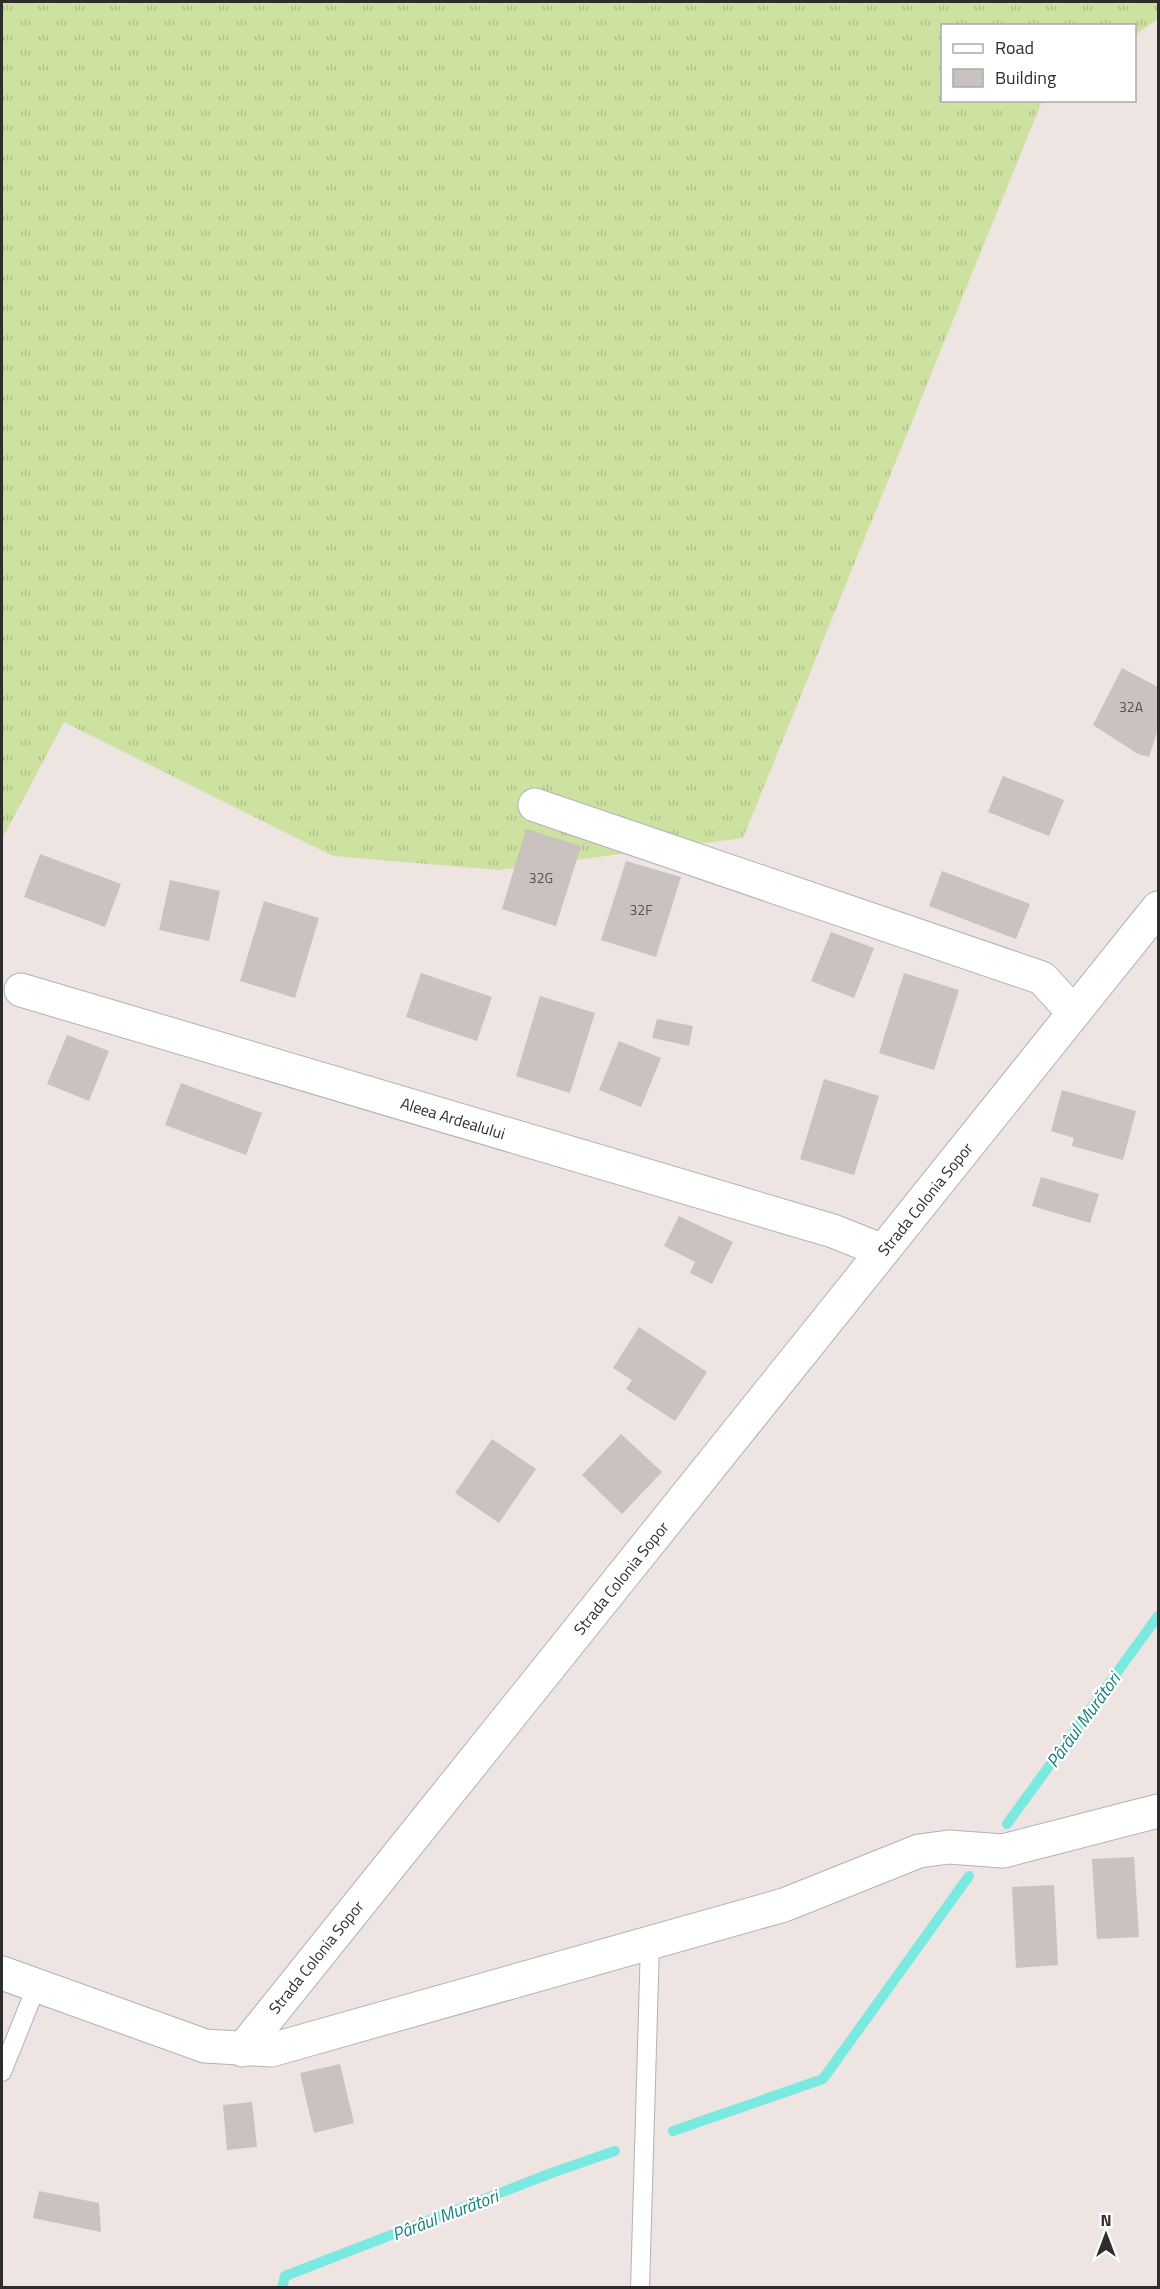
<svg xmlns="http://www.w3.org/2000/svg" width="1160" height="2289" viewBox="0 0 1160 2289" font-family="'Titillium Web',sans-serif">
<defs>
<pattern id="grass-tufts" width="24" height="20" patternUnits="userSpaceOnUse" patternTransform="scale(1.5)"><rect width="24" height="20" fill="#cde1a0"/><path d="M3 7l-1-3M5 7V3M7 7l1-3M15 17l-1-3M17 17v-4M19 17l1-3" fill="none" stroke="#b0c18a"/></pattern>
</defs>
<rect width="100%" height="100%" fill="#eee4e1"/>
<!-- grass -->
<path fill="url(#grass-tufts)" d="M2 2H1158V19L1135 35 1134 26H942V100L1042 101 743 838 499 870 333 856 64 722 2 839Z"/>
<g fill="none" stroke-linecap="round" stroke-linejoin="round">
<!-- stream -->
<path stroke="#7aeae1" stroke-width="10" d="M1007 1824 1158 1616
M673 2131 823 2079 969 1876
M282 2288 285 2276 554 2172 615 2151"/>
</g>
<!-- building -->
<path fill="#cac2bf" d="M1122 668 1158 687V733L1157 732 1149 757 1138 754 1093 725Z
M1003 776 1064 800 1049 836 988 812Z
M526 829 581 846 556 926 502 909Z
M40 854 121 884 105 927 24 897Z
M626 861 681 877 656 957 601 940Z
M942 871 1030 904 1016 939 929 906Z
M170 880 220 891 209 941 159 930Z
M264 901 319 918 295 998 240 981Z
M831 932 874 948 854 998 811 981Z
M421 973 492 997 477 1041 406 1017Z
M904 973 959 990 934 1070 879 1053Z
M540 996 595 1013 570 1093 516 1076Z
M657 1019 693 1026 689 1046 652 1038Z
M67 1035 109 1051 89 1101 47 1084Z
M619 1041 661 1058 641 1107 599 1090Z
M824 1079 879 1096 854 1175 800 1159Z
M181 1083 262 1113 246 1155 165 1125Z
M1062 1090 1136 1111 1123 1160 1072 1146 1074 1138 1051 1131Z
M1041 1177 1099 1194 1090 1223 1032 1206Z
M679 1216 733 1242 712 1284 690 1273 695 1262 664 1246Z
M639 1327 707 1372 675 1421 626 1389 632 1380 613 1368Z
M621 1434 662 1472 622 1514 582 1475Z
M492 1439 536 1469 499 1523 455 1493Z
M1134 1857 1139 1937 1097 1939 1092 1859Z
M1054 1885 1058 1965 1016 1968 1012 1887Z
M340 2064 354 2123 314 2133 300 2073Z
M252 2102 257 2147 227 2150 223 2105Z
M39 2191 99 2203 101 2232 33 2218Z"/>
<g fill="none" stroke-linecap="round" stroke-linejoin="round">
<!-- lane casing -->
<g stroke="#adb4b9" stroke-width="20">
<path id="lane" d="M2 2072 37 1985
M640 2288 650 1943"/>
</g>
<!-- street casing -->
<g stroke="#adb4b9" stroke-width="35">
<path id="street" d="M535 805 1042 978 1074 1013
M21 990 833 1231 883 1251
M2 1973 205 2046 271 2050 784 1905 919 1851 949 1847 1003 1851 1158 1811
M242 2050 1158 908"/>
</g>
<!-- lane -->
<use href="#lane" stroke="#fff" stroke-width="18"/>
<!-- street -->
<use href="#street" stroke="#fff" stroke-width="33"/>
</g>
<g text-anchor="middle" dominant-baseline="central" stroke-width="4.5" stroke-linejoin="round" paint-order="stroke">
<!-- number labels -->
<g font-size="14" fill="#545252">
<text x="1131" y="706">32A</text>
<text x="541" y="877">32G</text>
<text x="641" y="909">32F</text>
</g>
<!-- street labels -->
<g font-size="16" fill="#2d2d2d" stroke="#fff">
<text transform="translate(453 1118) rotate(17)">Aleea Ardealului</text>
<text transform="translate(925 1199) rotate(-51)">Strada Colonia Sopor</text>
<text transform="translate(621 1578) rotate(-51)">Strada Colonia Sopor</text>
<text transform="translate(316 1957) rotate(-51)">Strada Colonia Sopor</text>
</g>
<!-- water labels -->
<g font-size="18" font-style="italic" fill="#137f7f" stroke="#fff">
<text transform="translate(1083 1720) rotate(-54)">Pârâul Murători</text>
<text transform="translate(445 2215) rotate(-21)">Pârâul Murători</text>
</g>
</g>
<!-- border -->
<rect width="1160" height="2289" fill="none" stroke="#2d2d2d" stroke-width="6"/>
<!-- legend -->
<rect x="941" y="24" width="195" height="78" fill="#ffffff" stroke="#ababab" stroke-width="1.5"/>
<rect x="953" y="44" width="30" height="9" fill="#ffffff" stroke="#ababab" stroke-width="1.5"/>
<text x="995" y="54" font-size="18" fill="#2d2d2d">Road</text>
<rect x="953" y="69" width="30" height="18" fill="#cac2bf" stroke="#ababab" stroke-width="1.5"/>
<text x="995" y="84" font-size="18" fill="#2d2d2d">Building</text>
<!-- north arrow -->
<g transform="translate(1106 2235)" stroke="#ffffff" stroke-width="4.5" paint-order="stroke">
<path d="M0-4.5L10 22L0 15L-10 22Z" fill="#2d2d2d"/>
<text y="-9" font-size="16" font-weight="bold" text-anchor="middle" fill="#2d2d2d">N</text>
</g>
</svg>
